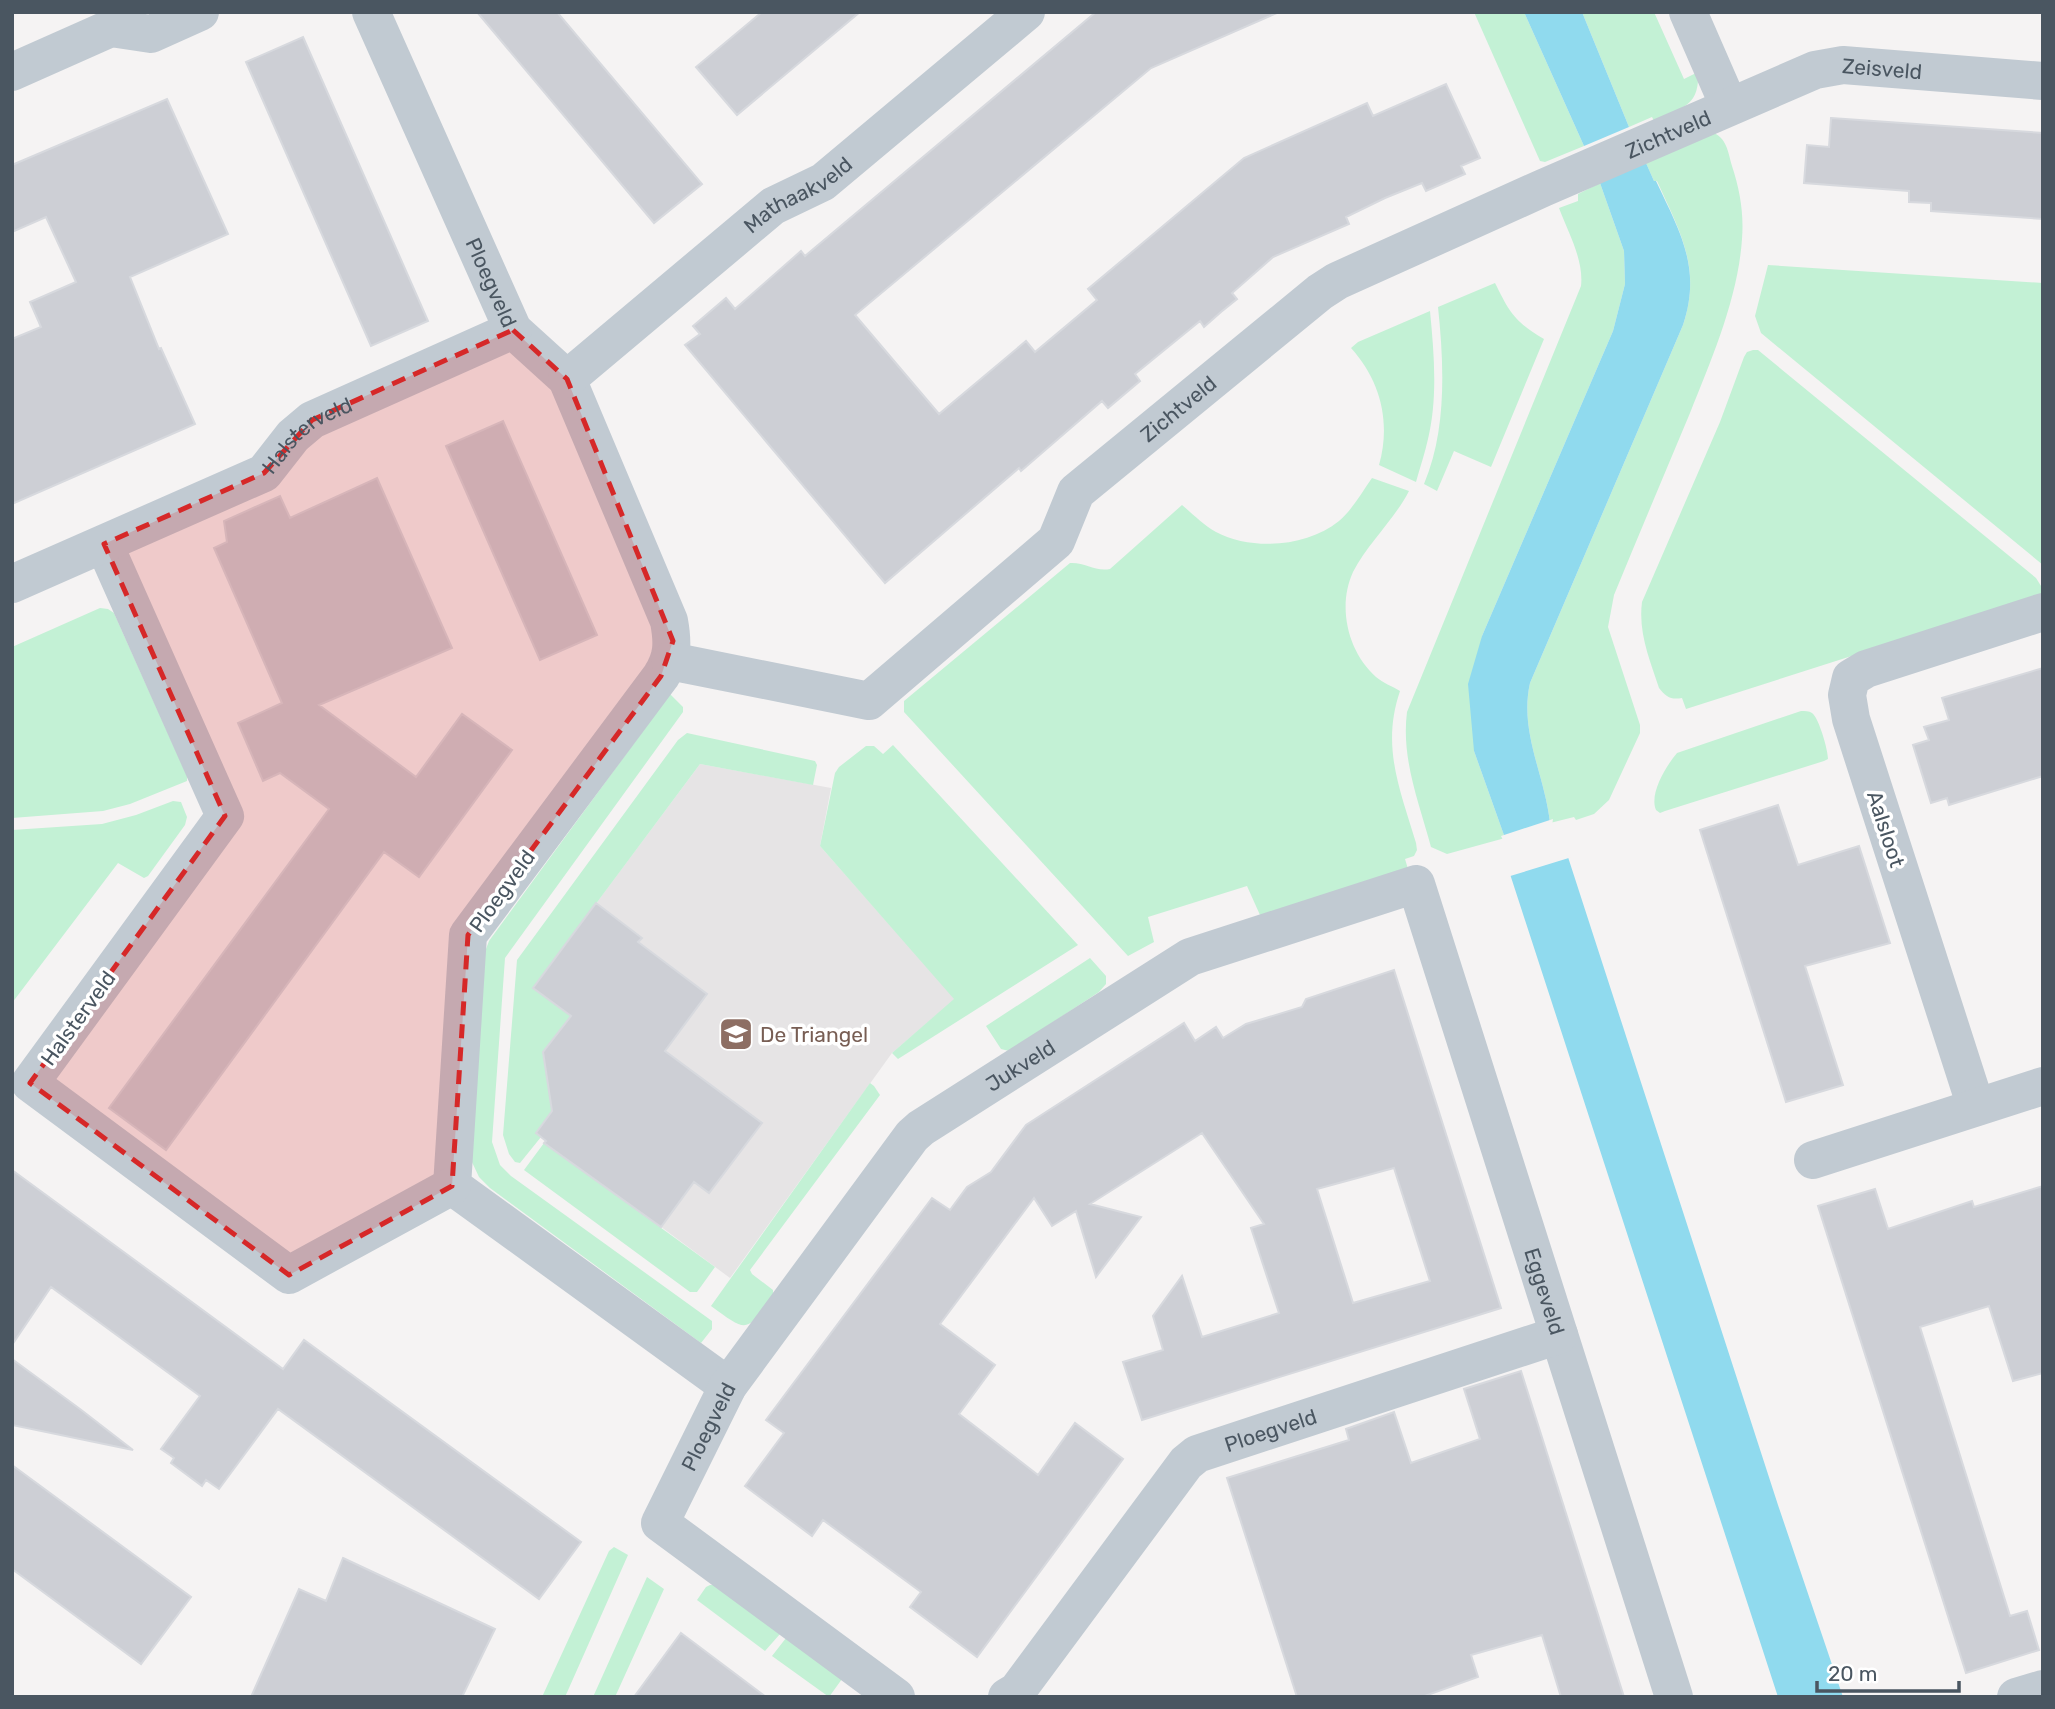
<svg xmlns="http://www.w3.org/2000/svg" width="2055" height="1709" viewBox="0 0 2055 1709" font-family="Rubik,sans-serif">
<rect width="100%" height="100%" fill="#f5f3f3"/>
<!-- education -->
<path fill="#e6e4e5" d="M700 764 831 788 820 846 955 999 892 1053 730 1278 610 1189 608 1191 544 1143 546 1141 536 1133 548 1084 543 1052 570 1016 533 988Z"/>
<!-- green -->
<path fill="#c3f1d5" d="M1474 12H1524L1584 146 1545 162 1540 161Z
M1582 12H1654L1684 79 1698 72C1700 107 1681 108 1654 121L1652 117 1629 127Z
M1711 132C1727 137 1728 152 1732 166 1740 190 1744 214 1742 239 1738 298 1712 358 1690 413 1665 473 1639 534 1614 595L1608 627 1640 725V733L1609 800 1594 814 1576 820 1574 817 1550 823C1545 775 1519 732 1530 683L1683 325C1702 268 1680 232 1657 181H1654L1646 163Z
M1600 183 1624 251 1625 284 1613 331 1482 636 1474 751 1505 838 1447 854 1431 847C1419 802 1401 759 1407 712L1581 286C1584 260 1568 232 1559 208L1578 201V194Z
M1768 265 2043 283V565L1761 333 1755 316Z
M1495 283C1510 313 1514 321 1544 339L1491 467 1454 451 1437 491 1424 484C1447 430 1444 364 1438 307Z
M1430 311C1434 353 1438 397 1428 439 1425 453 1420 467 1416 482L1379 465C1391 423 1381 381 1351 348L1358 342Z
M1753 350H1758L2036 578 2041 586 2043 595 1686 709 1682 698C1671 700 1666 697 1659 688 1650 660 1638 633 1642 602L1720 422 1744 357 1747 352Z
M1372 478 1409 491C1394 520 1368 543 1353 572 1337 607 1348 652 1376 677 1383 683 1392 686 1400 691 1381 747 1400 789 1416 843L1417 850 1414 856 1405 859 1408 869 1260 915 1247 886 1148 917 1154 942 1128 956 904 712V701L1070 563C1085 562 1095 572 1110 569L1182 505C1193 514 1203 525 1216 532 1252 551 1307 547 1339 521 1353 509 1362 492 1372 478Z
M100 608 108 609 114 613 187 776V781L130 804 103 811 12 818V647Z
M670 694 683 707V712L505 958 492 1142 500 1165 511 1176 712 1321V1329L701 1343 490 1188 479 1177 471 1160 483 957 489 941Z
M1801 711C1805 711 1809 711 1812 713 1819 718 1828 750 1828 759L1824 761 1665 811 1660 813 1656 810C1649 794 1666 766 1677 753Z
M687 733 815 761 817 765 813 785 700 764 534 987 571 1016 543 1052 548 1084 564 1095 536 1132 541 1137 520 1163 515 1162 509 1154 503 1135 517 960 678 740Z
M893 745 1078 945 898 1059 892 1053 954 999 820 846 835 773 839 767 866 746H874L883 754Z
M173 801 181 802 187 817 185 825 148 876 144 878 118 863 12 1003V830L102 824 136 815Z
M1090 958 1106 976V984L1099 992 1009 1051 1001 1049 986 1026Z
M870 1083 874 1086 880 1095 750 1270 752 1274 773 1290V1296C746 1332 749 1334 711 1306Z
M544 1143 715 1267 697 1292H690L524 1170Z
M614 1547 628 1555 565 1697H542L609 1551Z
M647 1577 664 1589 615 1697H593Z
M710 1585H714L780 1634 765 1651 697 1600 706 1587Z
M786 1638 842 1679 829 1697 772 1656Z"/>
<!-- water -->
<path fill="#90daee" d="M1524 12H1582L1629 127 1584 146Z
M1646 163 1654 181H1656C1680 232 1702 268 1683 325L1530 683C1519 732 1545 775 1550 823L1505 838 1474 751 1468 684 1482 636 1613 331 1625 284 1624 251 1600 183Z
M1567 854 1778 1505 1843 1697H1778L1510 874Z"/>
<!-- pier -->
<path fill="#f5f3f3" d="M1553 819 1552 826 1506 841 1503 840 1501 836Z
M1567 850 1572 857 1507 877 1509 871Z"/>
<!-- building -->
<path fill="#cdcfd5" stroke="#d7d9de" stroke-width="2" fill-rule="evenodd" d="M477 12H557L702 184 654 223Z
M762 12H860L737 115 696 67Z
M1096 12H1279L1151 68 855 315 939 414 1026 341 1035 352 1097 300 1088 289 1244 158 1367 103 1373 116 1446 84 1480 158 1461 166 1465 174 1426 191 1422 183 1385 198 1346 217 1349 224 1273 257 1232 293 1237 299 1221 312 1204 327 1200 321 1135 374 1140 381 1108 408 1102 401 1021 471 1019 468 885 583 685 345 700 334 693 326 726 298 735 309 801 251 805 256Z
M303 37 428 321 371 346 246 62Z
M167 99 228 234 130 277 159 349 161 348 195 424 12 504V339L41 327 30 302 76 282 46 217 12 232V165Z
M1831 118 2043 133V219L1931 211V203L1909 202V191L1804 183 1807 145 1829 147Z
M503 421 597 635 540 660 446 446Z
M377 478 452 648 319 705 416 777 462 714 512 750 419 877 384 852 166 1150 109 1108 329 809 280 773 263 781 238 723 282 703 214 548 227 542 224 521 280 496 290 518Z
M2043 668V776L1949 805 1947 798 1931 803 1913 745 1929 740 1924 727 1949 720 1942 698Z
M1778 805 1798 865 1859 846 1890 943 1805 966 1843 1085 1786 1102 1700 830Z
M596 903 642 938 638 942 707 994 665 1051 762 1123 709 1193 694 1182 661 1227 544 1143 546 1141 536 1133 552 1111 543 1052 571 1016 533 988Z
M1394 970 1501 1308 1142 1420 1123 1362 1163 1350 1153 1316 1182 1276 1202 1337 1279 1313 1251 1228 1264 1224 1202 1133 1090 1204 1141 1217 1096 1277 1076 1211 1052 1226 1034 1198 940 1324 995 1365 959 1414 1038 1475 1075 1423 1123 1459 977 1657 910 1607 921 1592 823 1520 812 1536 745 1486 784 1433 766 1420 932 1198 950 1210 967 1187 991 1172 1026 1125 1184 1023 1195 1041 1216 1027 1223 1038 1246 1024 1302 1007 1306 999ZM1394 1168 1430 1281 1353 1303 1317 1189Z
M12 1170 283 1369 304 1340 581 1542 539 1599 278 1409 219 1489 206 1480 202 1486 171 1463 174 1458 161 1449 200 1396 51 1287 12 1345Z
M2043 1186V1373L2013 1381 1989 1306 1920 1327 2010 1616 2027 1611 2039 1650 1966 1673 1818 1206 1875 1189 1888 1229 1972 1201 1974 1207Z
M12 1359 80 1409 133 1450 12 1425Z
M1521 1371 1624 1697H1561L1542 1635 1471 1655 1478 1677 1422 1697H1297L1227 1478 1349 1440 1346 1429 1394 1412 1411 1463 1480 1439 1464 1389Z
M12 1465 191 1597 141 1664 12 1569Z
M343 1558 495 1629 462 1697H251L299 1589 326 1601Z
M681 1633 766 1697H634Z"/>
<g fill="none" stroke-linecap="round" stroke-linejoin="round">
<!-- minor -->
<g stroke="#c1cad2" stroke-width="38">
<path id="s1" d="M371 12 513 330 567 379 669 621C673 643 673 657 661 676L468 935 452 1186 728 1386"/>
<path d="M1688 12 1729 106"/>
<path d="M12 72 111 28 151 34 200 12"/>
<path id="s2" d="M567 379 773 206 823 182 1026 12"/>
<path d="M104 544 225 816 30 1083 289 1275 452 1186"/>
<path id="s3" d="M12 584 264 473 293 436 312 420 513 330"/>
<path id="s4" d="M670 661 869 701 1056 541 1076 492 1320 292 1337 281 1543 188 1815 70 1843 65 2043 81"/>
<path d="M1976 1107 1851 719 1847 695 1851 678 1866 669 2043 612"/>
<path d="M1813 1160 2043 1086"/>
<path id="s5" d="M896 1697 660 1523 728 1386 912 1136 921 1128 1190 957 1416 884 1674 1697"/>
<path id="s6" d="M1007 1697 1017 1691 1186 1463 1197 1454 1559 1335"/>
<path d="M2016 1697 2043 1689"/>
</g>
</g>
<!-- marked area -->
<path fill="#d62828" fill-opacity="0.2" stroke="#d62828" stroke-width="5" stroke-dasharray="14 9" stroke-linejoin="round" d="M513 330 567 379 673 641 661 676 468 935 452 1186 289 1275 30 1083 225 816 104 544 264 473 312 420Z"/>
<!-- icons -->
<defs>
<g id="school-square" transform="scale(1.75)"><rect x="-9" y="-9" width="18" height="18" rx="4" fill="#8d6e63" stroke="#fff"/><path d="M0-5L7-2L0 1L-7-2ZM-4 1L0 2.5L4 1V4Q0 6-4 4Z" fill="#fff"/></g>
</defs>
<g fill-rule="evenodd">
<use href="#school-square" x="736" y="1034"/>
</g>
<g text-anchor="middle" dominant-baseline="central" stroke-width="7" stroke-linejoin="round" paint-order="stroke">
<!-- street labels -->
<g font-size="21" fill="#4a5661" stroke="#fff">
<text stroke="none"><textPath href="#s4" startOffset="1428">Zeisveld</textPath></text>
<text stroke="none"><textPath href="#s4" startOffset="1200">Zichtveld</textPath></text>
<text stroke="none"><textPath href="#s2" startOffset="296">Mathaakveld</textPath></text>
<text stroke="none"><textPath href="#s1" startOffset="296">Ploegveld</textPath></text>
<text stroke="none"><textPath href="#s4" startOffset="634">Zichtveld</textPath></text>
<text stroke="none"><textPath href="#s3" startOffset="334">Halsterveld</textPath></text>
<text transform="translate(1886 829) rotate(72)">Aalsloot</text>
<text transform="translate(502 891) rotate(-54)">Ploegveld</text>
<text transform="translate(78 1018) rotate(-54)">Halsterveld</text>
<text stroke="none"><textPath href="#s5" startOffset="886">Jukveld</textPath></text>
<text stroke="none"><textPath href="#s5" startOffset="1752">Eggeveld</textPath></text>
<text stroke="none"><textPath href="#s5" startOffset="401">Ploegveld</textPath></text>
<text stroke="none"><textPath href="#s6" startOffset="387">Ploegveld</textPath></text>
</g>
<!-- education labels -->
<g font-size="21" fill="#785e54" stroke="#fff" text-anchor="start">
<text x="760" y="1034">De Triangel</text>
</g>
</g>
<!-- border -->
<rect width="2055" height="1709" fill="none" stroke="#4a5661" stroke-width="28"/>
<!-- scale -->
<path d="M1817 1681v10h142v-10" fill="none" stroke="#4a5661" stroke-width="3.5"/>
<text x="1828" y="1681" font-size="21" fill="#4a5661" stroke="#ffffff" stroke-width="5" paint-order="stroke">20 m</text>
</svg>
